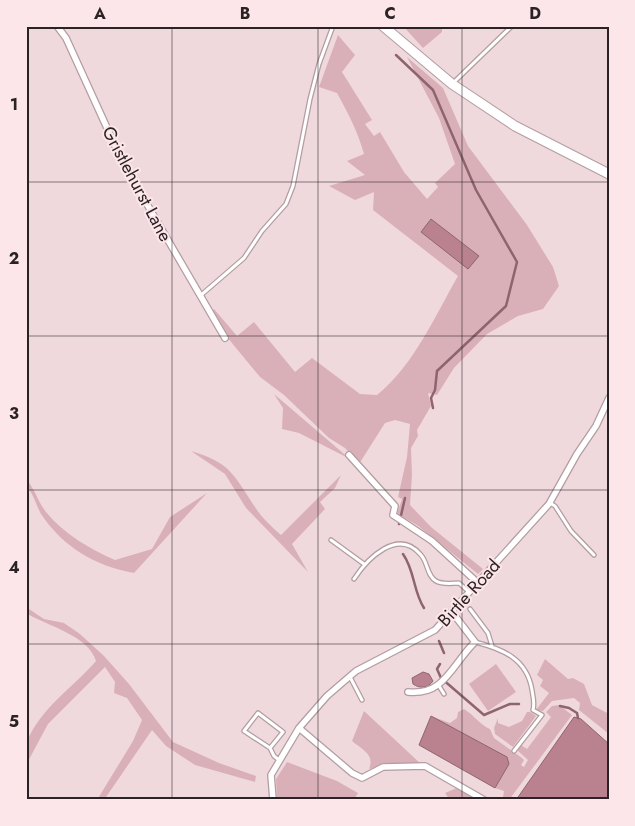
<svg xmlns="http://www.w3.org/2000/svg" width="635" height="826" viewBox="0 0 635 826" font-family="Jost,sans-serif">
<rect width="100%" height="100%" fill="#f0d9dd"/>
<!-- green -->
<path fill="#dab0b8" d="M403 26H442V32L423 48Z
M338 35 355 55 342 72 372 120 365 124 374 136 380 132 404 172 427 199 438 187 435 183 455 164 439 118 407 57 443 88 468 146 527 225 553 267 559 286 543 309 518 316 487 334 454 368 437 395 428 393 431 406 417 430 418 436 411 448 412 475 410 505 431 527 483 569 478 574 417 525 397 514 402 499 398 497 407 457 410 424 395 420 385 423 359 464 345 448 329 438 284 395 260 377 227 337 212 312 214 309 237 336 254 322 295 372 312 358 360 394 377 395C414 365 435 316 458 276L373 210 374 192 355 200 329 186 365 175 347 161 364 154C358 132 348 113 337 93L319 87Z
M274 394 350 459 299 433 282 429 283 408Z
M191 451C231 463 233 474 255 507 261 517 272 527 281 535L341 475 335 488 320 502 325 509 292 544 308 572 246 508 225 474Z
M26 479C35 489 38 502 46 512 64 534 90 549 115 560L152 549 170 517 207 493 134 573C95 566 63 547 41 514 36 505 34 494 26 486Z
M26 607 44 619 64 623 80 634 104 656 129 684 173 742 219 763 256 776 255 782 195 765 166 746 152 730 104 800H97L133 741 142 720 127 698 114 693 115 682 105 667 48 724 26 765C26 758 25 748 27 742 40 708 74 687 96 661 88 635 47 626 26 613Z
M545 659 568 679 573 678 584 684 592 705 609 714V734L579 710 580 703 574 698 552 701 543 711 536 710 549 693 540 686 543 680 537 675Z
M496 664 516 692 488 711 469 684Z
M559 705 572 715 509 800 503 797 504 791 495 788 509 764 431 716 450 723 457 718 458 712 464 709C474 715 480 725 490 729L494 738 522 758 524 760 521 765 524 767 528 760 516 749 521 745 527 749 551 717 546 712 552 706Z
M364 711 421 764 383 765 369 769C375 755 363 750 352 741Z
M527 712H530L536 716 513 747 495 734 494 728 498 718V723L509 727 522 721Z
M287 762 337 781 358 793 354 800H277L276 779Z
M459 787 480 800H450L445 793Z"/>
<!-- water -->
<path fill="#b9828e" stroke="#8e656e" d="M431 219 479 256 468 269 421 232Z
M423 672 429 674 433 681C428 688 420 689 413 684L412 678Z
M431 716 507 757 509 764 495 788 419 745Z
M574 717 581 719 609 744V800H516Z"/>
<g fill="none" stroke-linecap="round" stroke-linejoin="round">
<!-- stream -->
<path stroke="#8e656e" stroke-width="2.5" d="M396 55 433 90 476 190 517 262 506 306 437 371 435 390 431 398 433 408
M399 524 405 498
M403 554C415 571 413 591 424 608
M439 641 444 653
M440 664 437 669 441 678 484 715 510 704H519
M560 706 569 708 577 713 578 718"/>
<!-- service casing -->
<g stroke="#b29da1" stroke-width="5.5">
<path id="service" d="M453 83 512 26
M200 296 244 258 262 231 286 204 293 186 310 99 319 64 333 26
M550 503 555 506 571 531 594 555
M331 540 364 564
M354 579C367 559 398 527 421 555 428 563 427 576 436 581 443 585 452 583 459 583L469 592
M470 609 488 633 492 646
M475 642C503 649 527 659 532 690 533 697 535 703 533 710L542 715 514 751
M350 677 362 700
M439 686 444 694
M270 748 283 732 258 713 244 731 270 748 274 756 279 760"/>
</g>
<!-- minor casing -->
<g stroke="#b29da1" stroke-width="8">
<path id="minor" d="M57 26 66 38 123 163 225 338
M349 455 395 506 393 515 432 541 478 583
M408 692C445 696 452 664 475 642L452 612
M299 728 352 773 362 778 383 767 425 766 484 800
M273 800 271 775 299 728 327 696 356 671 435 630 549 504 577 454 596 426 609 398"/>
</g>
<!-- secondary casing -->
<g stroke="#b29da1" stroke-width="11">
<path id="secondary" d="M383 26 452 84 515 126 609 174"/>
</g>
<!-- service -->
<use href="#service" stroke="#fff" stroke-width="3"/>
<!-- minor -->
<use href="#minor" stroke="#fff" stroke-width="5.5"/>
<!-- secondary -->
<use href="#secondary" stroke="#fff" stroke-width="9"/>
</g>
<!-- grid -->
<path fill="none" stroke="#2a2224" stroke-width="1" stroke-opacity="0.55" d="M172 26V800M318 26V800M462 26V800M26 182H609M26 336H609M26 490H609M26 644H609"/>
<g text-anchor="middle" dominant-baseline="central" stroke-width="4" stroke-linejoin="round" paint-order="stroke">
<!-- street labels -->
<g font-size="18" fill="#2a2224" stroke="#fde6ea">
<text transform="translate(137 184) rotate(62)">Gristlehurst Lane</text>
<text transform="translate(469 593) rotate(-48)">Birtle Road</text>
</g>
</g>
<!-- border -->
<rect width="635" height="826" fill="none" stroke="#fde6ea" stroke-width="55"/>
<rect x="28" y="28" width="580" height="770" fill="none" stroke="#2a2224" stroke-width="2"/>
<g font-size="16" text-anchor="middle" font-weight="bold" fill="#2a2224">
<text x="100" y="19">A</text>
<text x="245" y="19">B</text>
<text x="390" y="19">C</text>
<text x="535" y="19">D</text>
<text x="14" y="110">1</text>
<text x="14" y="264">2</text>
<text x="14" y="419">3</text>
<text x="14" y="573">4</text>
<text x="14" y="727">5</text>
</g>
</svg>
